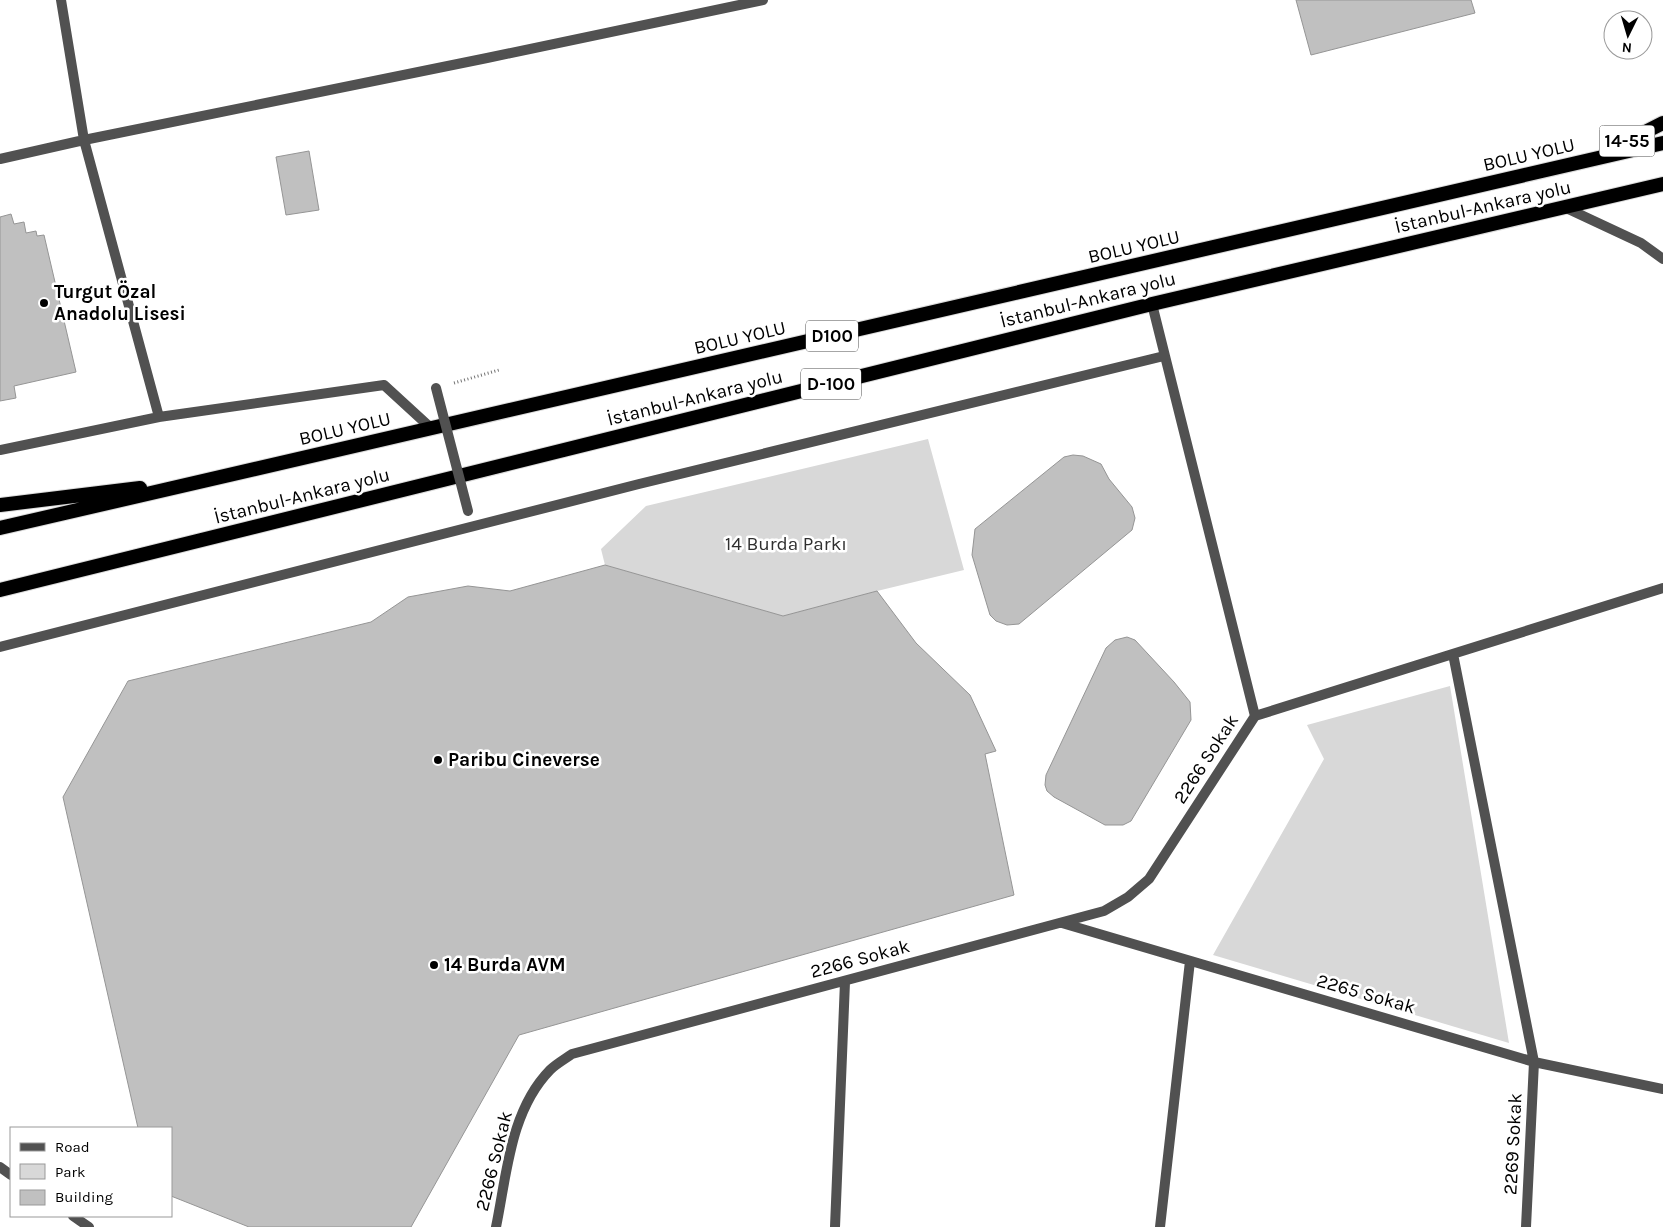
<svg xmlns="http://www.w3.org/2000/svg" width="1663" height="1227" viewBox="0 0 1663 1227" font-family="Karla,sans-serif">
<rect width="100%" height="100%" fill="#fff"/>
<!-- green -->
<path fill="#d8d8d8" d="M928 439 964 570 877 591 783 616 605 565 601 549 646 506Z
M1450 686 1509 1043 1213 955 1324 759 1307 725Z"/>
<!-- building -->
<path fill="#c0c0c0" stroke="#959595" d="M1296 0H1471L1475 13 1311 55Z
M309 151 319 210 286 215 276 157Z
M11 214 14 224 24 222 26 233 36 231 37 236 44 235 76 372 14 386 16 398 0 401V217Z
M1073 455 1083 456 1101 464 1109 479 1132 507 1135 518 1132 530 1019 624 1007 625 996 621 990 615 972 555 975 529 1064 457Z
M605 565 783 616 877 591 916 643 970 695 996 751 985 754 1014 895 519 1035 411 1227H249L171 1196V1128H138L63 797 128 681 371 622 408 597 468 586 510 591Z
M1127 637 1135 640 1174 682 1190 702 1191 720 1131 821 1123 825H1105L1054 797 1047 791 1045 785 1046 775 1106 648 1115 640Z"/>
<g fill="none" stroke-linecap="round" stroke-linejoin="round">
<!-- trunk casing -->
<g stroke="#dbdbdb" stroke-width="16">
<path id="trunk" d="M1610 150 1663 123
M0 505 140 488
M0 528 1663 143
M0 590 1152 304 1663 184"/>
</g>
<!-- path -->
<path stroke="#737373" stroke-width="3" stroke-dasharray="1 2.5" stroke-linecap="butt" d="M454 383 499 370"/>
<!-- minor -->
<path stroke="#515151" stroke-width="10" d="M61 0 84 140 159 417
M0 159 84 140 487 58 763 0
M1564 207 1641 243 1663 259
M1152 304 1255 716
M0 450 159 417 384 385 432 429
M0 647 639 484 1164 356
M1453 654 1534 1062 1526 1227
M1255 716 1663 588
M1062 923 1534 1062 1663 1089
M0 1167 11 1175
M73 1216 89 1227
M496 1227C507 1174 510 1111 550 1070 556 1064 565 1059 572 1054L1104 911 1128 897 1149 879 1255 716
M835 1227 845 982
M1160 1227 1190 961"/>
<!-- trunk -->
<use href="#trunk" stroke="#000" stroke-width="14"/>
<!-- pedestrian-bridge -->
<path stroke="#515151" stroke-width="10" d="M436 388 468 511"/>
</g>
<!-- markers -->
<g fill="#000" stroke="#fff" stroke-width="2">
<circle cx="44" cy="303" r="5"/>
<circle cx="438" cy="760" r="5"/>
<circle cx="434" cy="965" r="5"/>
</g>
<g text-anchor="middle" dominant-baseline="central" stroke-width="5" stroke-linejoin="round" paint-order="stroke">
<!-- shield labels -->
<g fill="#fff" stroke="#4c4c4c" stroke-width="1">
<rect x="1599.5" y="125.5" width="55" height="31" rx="4"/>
<rect x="806" y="320.5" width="52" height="31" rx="4"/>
<rect x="801" y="368.5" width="60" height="31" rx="4"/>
</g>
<g font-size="18" font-weight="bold" fill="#000">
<text x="1627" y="141">14-55</text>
<text x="832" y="336">D100</text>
<text x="831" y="384">D-100</text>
</g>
<!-- street labels -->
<g font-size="19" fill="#000" stroke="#fff">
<text transform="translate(1529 155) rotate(-13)">BOLU YOLU</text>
<text transform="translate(1483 207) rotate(-13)">İstanbul-Ankara yolu</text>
<text transform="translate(1134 247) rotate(-13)">BOLU YOLU</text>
<text transform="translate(1088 300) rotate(-14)">İstanbul-Ankara yolu</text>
<text transform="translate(740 338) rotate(-13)">BOLU YOLU</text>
<text transform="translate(695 398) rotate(-14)">İstanbul-Ankara yolu</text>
<text transform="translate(345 429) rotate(-13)">BOLU YOLU</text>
<text transform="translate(302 496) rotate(-14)">İstanbul-Ankara yolu</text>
<text transform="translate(1206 759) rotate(-57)">2266 Sokak</text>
<text transform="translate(860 959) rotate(-15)">2266 Sokak</text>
<text transform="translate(1366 994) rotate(16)">2265 Sokak</text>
<text transform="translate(1513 1144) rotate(-87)">2269 Sokak</text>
<text transform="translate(494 1161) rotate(-76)">2266 Sokak</text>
</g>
<!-- poi labels -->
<g font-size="19" font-weight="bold" fill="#000" stroke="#fff" text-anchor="start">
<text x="54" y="292">Turgut Özal<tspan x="54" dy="22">Anadolu Lisesi</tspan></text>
<text x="448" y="760">Paribu Cineverse</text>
<text x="444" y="965">14 Burda AVM</text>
</g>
<!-- park labels -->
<g font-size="19" fill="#2f2f2f" stroke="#fff">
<text x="786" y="544">14 Burda Parkı</text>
</g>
</g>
<!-- legend -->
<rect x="10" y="1127" width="162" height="90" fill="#ffffff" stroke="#999999"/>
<rect x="20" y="1143" width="25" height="8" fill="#515151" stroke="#999999"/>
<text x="55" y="1152" font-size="15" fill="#000000">Road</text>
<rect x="20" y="1164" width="25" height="15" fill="#d8d8d8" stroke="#999999"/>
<text x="55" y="1177" font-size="15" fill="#000000">Park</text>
<rect x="20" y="1190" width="25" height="15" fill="#c0c0c0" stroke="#999999"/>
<text x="55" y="1202" font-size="15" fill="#000000">Building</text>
<!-- north arrow -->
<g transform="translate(1628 35) rotate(185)"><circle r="24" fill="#ffffff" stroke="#999999"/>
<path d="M0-4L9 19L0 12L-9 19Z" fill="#000000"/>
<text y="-8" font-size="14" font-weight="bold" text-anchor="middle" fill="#000000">N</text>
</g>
</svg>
